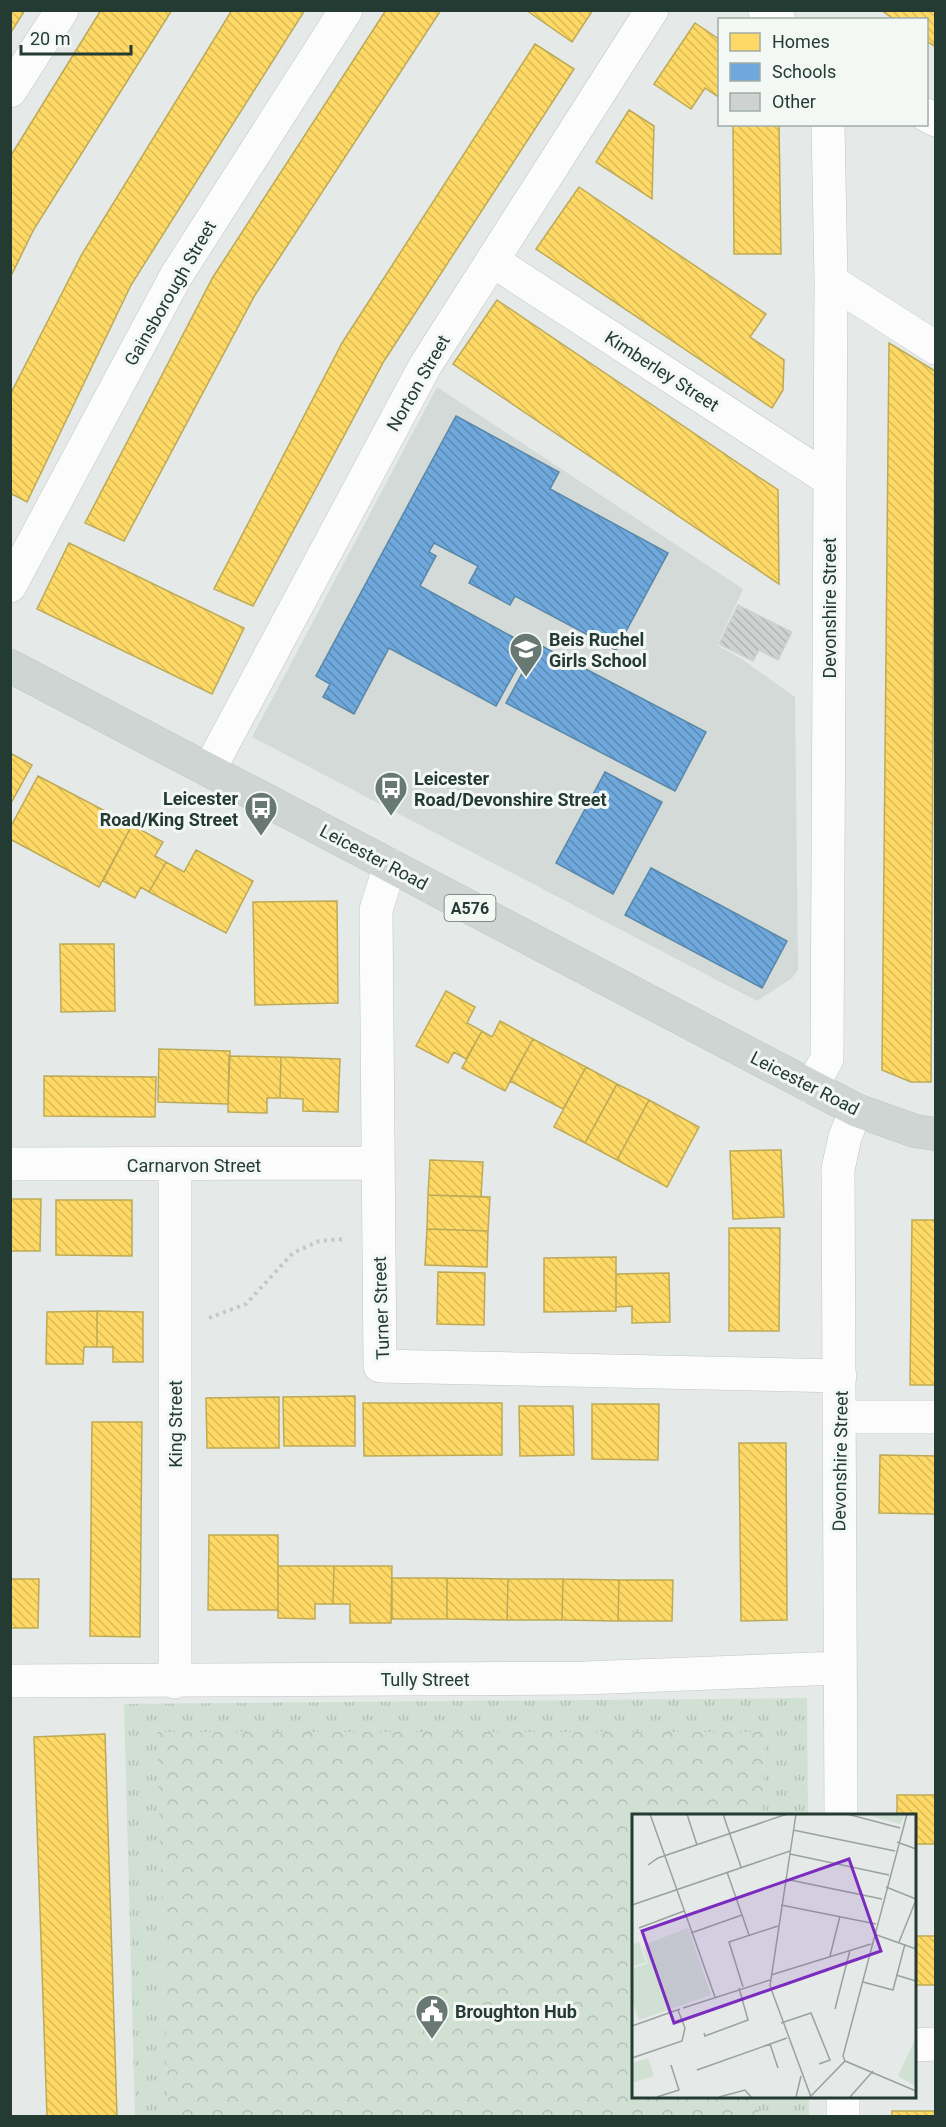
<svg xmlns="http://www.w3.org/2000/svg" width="946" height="2127" viewBox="0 0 946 2127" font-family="Roboto,sans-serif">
<defs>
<pattern id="grass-tufts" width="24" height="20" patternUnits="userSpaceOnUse" patternTransform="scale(1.5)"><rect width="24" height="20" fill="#d0e1d3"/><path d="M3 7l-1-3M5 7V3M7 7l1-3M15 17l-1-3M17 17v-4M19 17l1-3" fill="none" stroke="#b2c2b6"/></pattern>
<pattern id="forest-crowns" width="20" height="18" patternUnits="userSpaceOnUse" patternTransform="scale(1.5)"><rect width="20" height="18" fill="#d0e1d3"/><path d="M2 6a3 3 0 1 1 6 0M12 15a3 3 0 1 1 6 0" fill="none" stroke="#b2c2b6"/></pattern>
<pattern id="homes-back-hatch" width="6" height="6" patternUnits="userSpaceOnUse" patternTransform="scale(1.5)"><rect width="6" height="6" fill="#ffd966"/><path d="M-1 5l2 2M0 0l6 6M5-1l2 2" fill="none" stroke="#dabb59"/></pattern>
<pattern id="schools-back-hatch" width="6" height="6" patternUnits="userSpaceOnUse" patternTransform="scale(1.5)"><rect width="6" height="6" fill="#6fa8dc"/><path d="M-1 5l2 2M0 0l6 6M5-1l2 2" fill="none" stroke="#5b8ab3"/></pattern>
<pattern id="building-back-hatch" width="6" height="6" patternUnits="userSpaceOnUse" patternTransform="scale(1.5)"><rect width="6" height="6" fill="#ced2d0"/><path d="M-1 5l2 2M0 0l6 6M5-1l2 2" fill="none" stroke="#b1b5b3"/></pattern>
</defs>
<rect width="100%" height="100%" fill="#e5e9e7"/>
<!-- built -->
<path fill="#d3dad7" d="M437 387 743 589 717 645 743 660 795 697 798 970 792 978 757 1001 252 737Z"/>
<!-- grass -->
<path fill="url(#grass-tufts)" d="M807 1698 808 1815H763L764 1732H158L168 2116H135L124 1704Z
M759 2096H809V2116H759Z"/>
<!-- forest -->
<path fill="url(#forest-crowns)" d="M157 1732H764L763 1815H634V2096H759V2116H168Z"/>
<!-- homes -->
<path fill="url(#homes-back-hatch)" stroke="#bdaa57" stroke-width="1.5" d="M10 10H25L10 34Z
M101 10H172L34 229 10 278V157Z
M232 10H305L131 285 27 502 10 493V395L82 254Z
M386 10H441L255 295 124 541 85 523 213 277Z
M526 10H593L572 42Z
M881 10H936V47L926 41V20H895Z
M695 23 720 40V98L705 88 691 109 654 84Z
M535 44 574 69 384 361 253 606 214 589 342 343Z
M629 110 654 126 652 199 596 162Z
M733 124H779L781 254H734Z
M579 187 766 314 750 337 784 360 783 390 772 408 536 249Z
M497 300 778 490 779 584 453 364Z
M889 343 935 371 931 1082H911L882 1070Z
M69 543 244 628 212 694 37 609Z
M10 753 32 765 10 805Z
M38 776 132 825 99 887 10 839V828Z
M132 825 163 842 155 856 166 862 149 892 141 887 135 898 103 881Z
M196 850 253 881 226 933 149 892 166 862 184 872Z
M337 901 338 1003 255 1005 253 902Z
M60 944H114L115 1011 61 1012Z
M446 991 475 1007 467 1023 482 1031 466 1059 454 1052 448 1063 416 1046Z
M500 1021 533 1039 505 1091 462 1068 482 1031 492 1037Z
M533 1039 586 1067 563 1109 510 1081Z
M159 1049 230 1051 228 1104 158 1102Z
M229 1056 281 1057 280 1098H267V1113L228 1112Z
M281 1057 340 1059 338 1112 303 1111V1099L280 1098Z
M586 1067 617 1084 585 1143 554 1127Z
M44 1076 156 1077 155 1117 44 1116Z
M617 1084 649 1100 617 1160 585 1143Z
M649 1100 699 1127 667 1187 617 1160Z
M781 1150 784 1217 733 1219 730 1151Z
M430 1160 483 1162 481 1197 428 1195Z
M428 1195 490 1197 488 1231 427 1229Z
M10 1199H41L40 1251H10Z
M56 1200H132V1256L56 1255Z
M912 1220H936V1385H910Z
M729 1228H780L779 1331H729Z
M427 1229 488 1231 487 1267 425 1265Z
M616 1257V1311L544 1312V1258Z
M438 1272 485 1273 484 1325 437 1324Z
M669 1273 670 1322 632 1323V1306L616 1307V1274Z
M97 1311V1347H84L83 1364H46L47 1312Z
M97 1311 143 1312V1362H113V1347H97Z
M355 1396V1446H284L283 1397Z
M279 1397V1448H207L206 1398Z
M363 1403H502V1455L364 1456Z
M592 1404H659L658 1460 592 1459Z
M519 1406H573L574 1455 520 1456Z
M92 1422H142L140 1637 90 1636Z
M739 1443H786L787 1620 741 1621Z
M880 1455 936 1456V1514L879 1513Z
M209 1535H278V1610H208Z
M278 1566H334L333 1604H315V1619L278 1618Z
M334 1566H392L391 1623H350V1604H333Z
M392 1578H447V1619H392Z
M447 1578 508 1579 507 1620 447 1619Z
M10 1579H39L38 1628H10Z
M508 1579H563L562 1620H507Z
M563 1579 619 1580 618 1621 562 1620Z
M619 1580H673L672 1621H618Z
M105 1734 117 2116H47L34 1737Z
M897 1795H936V1844H914V1815H897Z
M914 1936H936V1985H914Z
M892 2111H936V2116H892Z"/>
<!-- schools -->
<path fill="url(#schools-back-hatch)" stroke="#5887a9" stroke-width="1.5" d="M456 416 559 472 550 489 668 553 616 650 515 596 510 605 469 583 478 566 434 543 429 552 436 556 420 586 529 646 496 706 389 648 354 714 323 697 330 684 316 676Z
M538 644 706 732 675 791 506 703Z
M605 772 662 802 613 894 556 863Z
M651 868 787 941 762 988 625 915Z"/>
<!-- building -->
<path fill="url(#building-back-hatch)" stroke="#ced2d0" stroke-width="1.5" d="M738 605 792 632 778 660 759 650 753 661 719 644Z"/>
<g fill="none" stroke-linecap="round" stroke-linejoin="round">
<!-- minor casing -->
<g stroke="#c2c6c4" stroke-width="34">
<path id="minor" d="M765 10 779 20
M10 91 62 10
M926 115 936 120
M493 261 830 480
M831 281 936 348
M10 586 176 276 346 10
M209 770 425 366 652 10
M390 865 376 910 380 1366 840 1376
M811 1087 827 1059 831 281 828 124
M10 1164 378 1163
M175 1166V1682
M839 1417H936
M10 1681 585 1678 838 1668
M841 1815 838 1169 845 1137 856 1110
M914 2045 936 2044
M843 2116V2096"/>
</g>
<!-- major casing -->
<g stroke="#c1c8c6" stroke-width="34">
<path id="major" d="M10 666 856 1110 915 1131 936 1134"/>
</g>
<!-- path -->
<path stroke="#c2c9c5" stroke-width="4" stroke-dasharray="3 4.5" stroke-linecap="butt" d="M209 1318 246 1304 293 1253 319 1241 344 1239"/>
<!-- minor -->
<use href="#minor" stroke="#fbfcfb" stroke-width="33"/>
<!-- major -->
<use href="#major" stroke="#ced5d3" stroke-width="33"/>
</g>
<!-- icons -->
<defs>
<g id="school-pin" transform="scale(1.725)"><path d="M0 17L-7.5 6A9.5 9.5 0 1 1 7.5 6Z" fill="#687872" stroke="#f3f8f5"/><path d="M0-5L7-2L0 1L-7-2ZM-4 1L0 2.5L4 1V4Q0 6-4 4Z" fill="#fff"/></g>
<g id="bus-pin" transform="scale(1.725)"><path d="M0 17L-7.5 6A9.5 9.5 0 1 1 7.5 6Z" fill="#687872" stroke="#f3f8f5"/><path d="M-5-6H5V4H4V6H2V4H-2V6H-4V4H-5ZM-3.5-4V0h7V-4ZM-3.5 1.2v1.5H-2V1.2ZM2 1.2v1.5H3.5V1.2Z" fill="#fff"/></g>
<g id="civic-pin" transform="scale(1.725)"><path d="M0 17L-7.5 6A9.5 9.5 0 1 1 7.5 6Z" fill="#687872" stroke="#f3f8f5"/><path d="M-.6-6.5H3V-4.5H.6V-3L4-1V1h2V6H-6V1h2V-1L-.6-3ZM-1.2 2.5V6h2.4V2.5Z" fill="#fff"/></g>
</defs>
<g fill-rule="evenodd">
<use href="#school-pin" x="526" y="649"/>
<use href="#bus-pin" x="391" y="788"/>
<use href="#bus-pin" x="261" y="808"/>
<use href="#civic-pin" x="432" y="2011"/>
</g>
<g text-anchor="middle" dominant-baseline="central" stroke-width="6" stroke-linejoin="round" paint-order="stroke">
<!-- shield labels -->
<rect fill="#f3f8f5" stroke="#62746d" stroke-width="1.5" x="444.5" y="895" width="51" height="26" rx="4.5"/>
<g font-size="16" font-weight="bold" fill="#243b33">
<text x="470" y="908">A576</text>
</g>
<!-- street labels -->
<g font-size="18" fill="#243b33" stroke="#f3f8f5">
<text transform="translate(170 293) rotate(-60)">Gainsborough Street</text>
<text transform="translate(662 371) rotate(33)">Kimberley Street</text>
<text transform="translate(418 383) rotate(-60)">Norton Street</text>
<text transform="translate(829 608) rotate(-90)">Devonshire Street</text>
<text transform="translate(374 857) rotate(28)">Leicester Road</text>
<text transform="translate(805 1083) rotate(27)">Leicester Road</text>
<text x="194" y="1165">Carnarvon Street</text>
<text transform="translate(381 1308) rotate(-92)">Turner Street</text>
<text transform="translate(175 1424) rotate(-90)">King Street</text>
<text transform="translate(840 1461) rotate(-89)">Devonshire Street</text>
<text x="425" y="1679">Tully Street</text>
</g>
<!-- poi labels -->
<g font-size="18" font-weight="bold" fill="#243b33" stroke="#f3f8f5" text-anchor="start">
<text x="549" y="639">Beis Ruchel<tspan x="549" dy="21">Girls School</tspan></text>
<text x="414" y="778">Leicester<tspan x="414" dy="21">Road/Devonshire Street</tspan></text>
<text x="238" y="798" text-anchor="end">Leicester<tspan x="238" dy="21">Road/King Street</tspan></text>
<text x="455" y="2011">Broughton Hub</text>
</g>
</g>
<!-- overview -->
<g transform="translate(632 1814)">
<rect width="284" height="284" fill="#e5e9e7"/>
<path d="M56 114 79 181 7 206 5 200 74 178 54 119 14 134 12 131ZM16 244 22 262 0 269V249Z" fill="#d0e1d3"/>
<path d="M232 0H273L268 10ZM54 119 74 178 5 200 0 186V155L16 149 11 135ZM283 225V272L266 262Z" fill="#d0e1d3"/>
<path d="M7 128 14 148 0 153V130Z" fill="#d0e1d3"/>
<path fill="none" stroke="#98a39f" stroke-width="1.5" d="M18 0 83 183M55 0 65 31M91 0 109 53M164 0 138 172 179 283M215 0 268 14M161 16 263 37M265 28 284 35M158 40 257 61M16 51 26 44 155 0M95 58 117 121M153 65 250 85M254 73 284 85M0 91 158 37M149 91 244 110M7 114 52 97M59 119 110 101M242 120 284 135M267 128 284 86M198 142 208 102M139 161 239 130M264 161 284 167M231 168 261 176 273 130M111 173 97 128 146 112M51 194 138 166M203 195 218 136M149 209 179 199 198 246 187 250M0 212 48 195M72 219 73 222 116 206 107 174M138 230 146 254M0 244 50 227 53 214 46 196M213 247 211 242 275 0M65 256 155 224M25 283 47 276 39 251M87 283 113 276 119 283M164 283 169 262M178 283 213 247 284 277M218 283 241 257"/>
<path fill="#7b2cbf" fill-opacity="0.15" stroke="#7b2cbf" stroke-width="3" d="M217 45 249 137 42 209 10 117Z"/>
<rect width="284" height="284" fill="none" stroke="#243b33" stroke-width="3"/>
</g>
<!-- border -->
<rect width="946" height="2127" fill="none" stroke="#243b33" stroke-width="24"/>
<!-- legend -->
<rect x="718" y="18" width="210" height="108" fill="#f3f8f5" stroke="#a0aca7" stroke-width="1.5"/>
<rect x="730" y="33" width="30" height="18" fill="#ffd966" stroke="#a0aca7" stroke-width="1.5"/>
<text x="772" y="48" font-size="18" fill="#243b33">Homes</text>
<rect x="730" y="63" width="30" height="18" fill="#6fa8dc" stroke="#a0aca7" stroke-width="1.5"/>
<text x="772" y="78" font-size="18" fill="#243b33">Schools</text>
<rect x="730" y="93" width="30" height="18" fill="#ced2d0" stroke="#a0aca7" stroke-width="1.5"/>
<text x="772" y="108" font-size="18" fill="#243b33">Other</text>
<!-- scale -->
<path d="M21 45v9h110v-9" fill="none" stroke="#243b33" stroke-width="3"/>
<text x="30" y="45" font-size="18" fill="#243b33" stroke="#f3f8f5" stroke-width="4.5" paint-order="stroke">20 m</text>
</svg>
